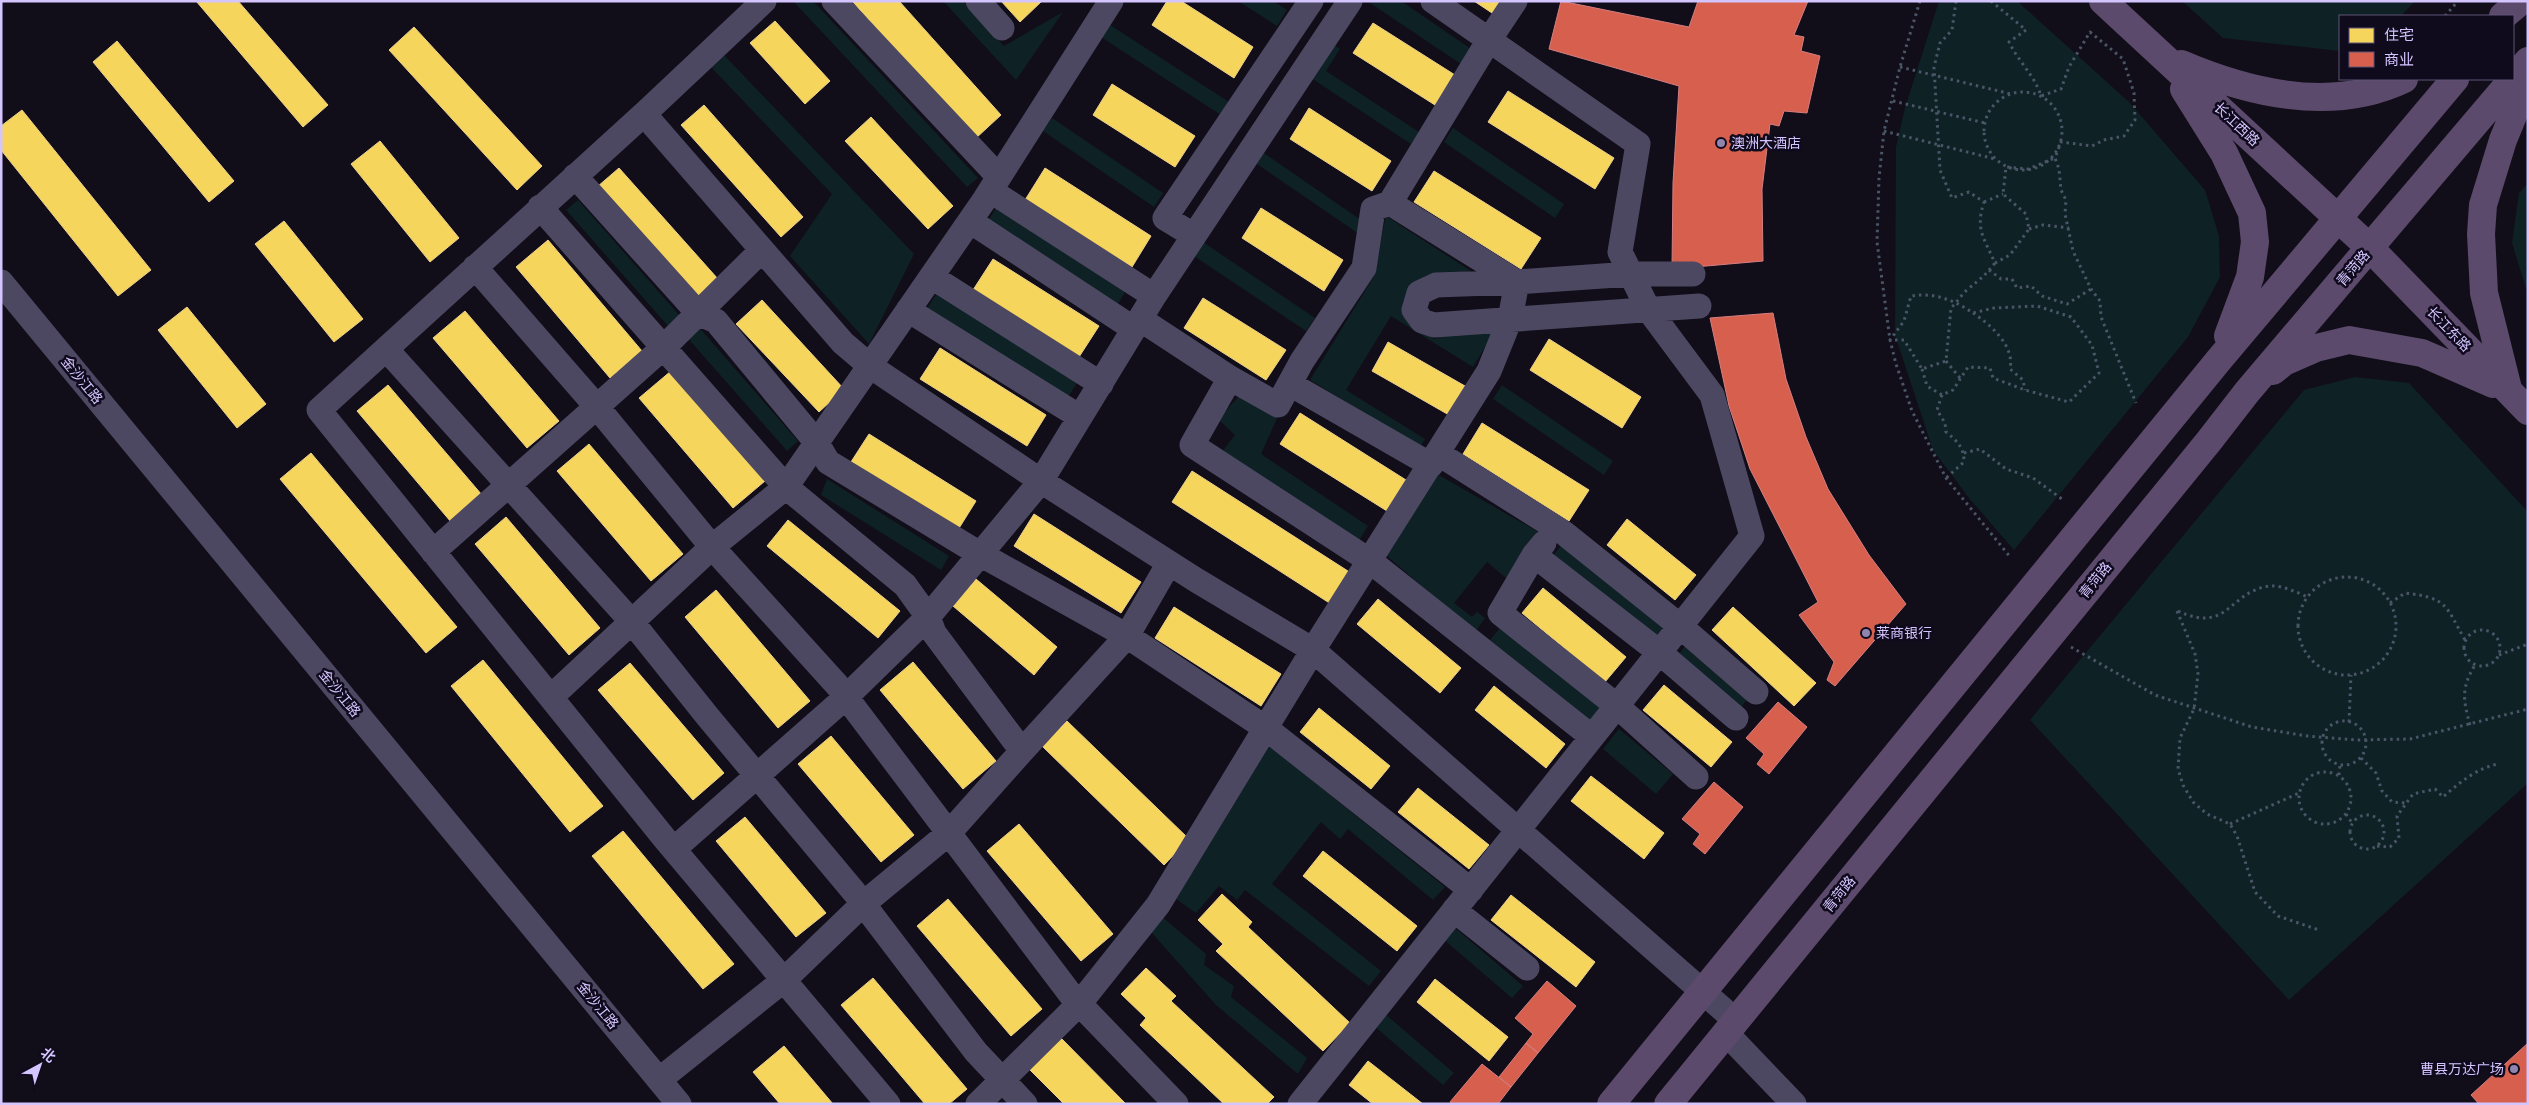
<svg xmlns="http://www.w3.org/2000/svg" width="2529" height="1105" viewBox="0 0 2529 1105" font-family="Montserrat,'Noto Sans SC',sans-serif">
<rect width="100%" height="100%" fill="#110e19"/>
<!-- green -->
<path fill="#0e2125" d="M793 1H813L978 178 967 187Z
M943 1H963L1004 46 1063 12 1016 80Z
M1238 1H1273L1287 10 1277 26Z
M1367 1H1401L1477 53 1467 68Z
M1939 1H2017L2129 102 2205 190 2219 236 2220 277 2188 337 2014 550 1969 498 1933 450 1895 335 1896 147 1905 108Z
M2182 1H2415L2401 16H2340V51L2223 38Z
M1110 25 1229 102 1221 115 1101 37Z
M1330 42 1340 49 1326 71 1419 132 1411 144 1308 76Z
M723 54 914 254 869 344 790 256 832 194 710 66Z
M1052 118 1163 193 1154 207 1043 131Z
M1453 128 1564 204 1555 218 1444 142Z
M1261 151 1361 220 1359 234 1254 162Z
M2528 183V295L2512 243 2519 193Z
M578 200 680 316 668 326 566 210Z
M996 208 1126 290 1118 304 988 221Z
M1386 216 1471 271C1430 273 1410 269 1405 317L1434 339 1444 336 1494 332 1473 367 1391 316 1346 390 1425 439 1420 447 1310 380 1373 278Z
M1203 242 1315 318 1306 331 1194 256Z
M937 293 1077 383 1066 400 926 310Z
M697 325 798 441 787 451 685 335Z
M2355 377 2409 383 2528 512V783L2289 1000 2030 720 2304 390Z
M1502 385 1613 461 1604 475 1493 399Z
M1242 393 1278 416 1261 454 1368 526 1358 542 1221 453 1235 435 1218 419Z
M1437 474 1540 533 1506 578 1487 562 1454 603 1472 617 1477 612 1485 618 1475 632 1387 556Z
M827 479 949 556 941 570 821 495Z
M1562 544 1668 627 1658 640 1552 557Z
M1500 628 1605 712 1595 725 1490 640Z
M1686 645 1749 697 1739 710 1675 659Z
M1619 729 1673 774 1656 794 1603 749Z
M1269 746 1445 887 1433 900 1348 829 1340 839 1321 822 1272 884 1381 971 1369 986 1245 890 1237 900 1219 886 1196 913 1176 899Z
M1161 916 1206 954 1204 965 1234 986 1231 997 1307 1058 1298 1074 1216 1005 1151 932Z
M1453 926 1523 986 1512 998 1442 938Z
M1384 1013 1454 1073 1443 1085 1373 1025Z"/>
<!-- homes -->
<path fill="#f6d55c" stroke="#ecd08d" d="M196 1H238L328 105 303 127Z
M852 1H899L1001 115 975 139Z
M1001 1H1042L1020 22Z
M1167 1H1181L1253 47 1234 78 1152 25Z
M1474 1H1500L1492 13Z
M775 21 830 81 805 104 750 43Z
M1373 23 1455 75 1435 105 1353 53Z
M414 27 542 166 517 190 389 50Z
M117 41 234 181 209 202 93 62Z
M1112 84 1195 136 1175 167 1093 115Z
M1508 91 1614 158 1595 189 1488 122Z
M704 105 803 217 781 237 681 125Z
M1309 108 1391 161 1372 191 1290 139Z
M22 110 151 270 118 296 1 150V126Z
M871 117 953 206 928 229 845 141Z
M380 141 459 238 430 262 351 164Z
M619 168 718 279 696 299 597 187Z
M1045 168 1151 236 1132 267 1025 200Z
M1434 171 1541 238 1521 269 1414 202Z
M1261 208 1343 260 1324 291 1242 238Z
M284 221 363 319 334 342 255 244Z
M548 240 642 351 610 378 516 267Z
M993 259 1099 326 1079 357 973 290Z
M1203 298 1286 350 1266 380 1184 328Z
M762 300 844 389 819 412 736 324Z
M187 307 266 404 237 428 158 330Z
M465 311 559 421 527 448 433 338Z
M1549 339 1641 397 1622 428 1530 370Z
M1388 342 1465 386 1449 415 1372 371Z
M940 348 1046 415 1027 446 920 379Z
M671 371 765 481 733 508 639 398Z
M388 385 482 495 451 522 357 411Z
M1300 413 1406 480 1387 511 1280 444Z
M1482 423 1589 490 1569 521 1463 454Z
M869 434 976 501 956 533 849 465Z
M589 444 683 554 651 581 557 471Z
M311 453 457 627 426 653 280 479Z
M1192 471 1351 573 1331 604 1172 502Z
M1034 514 1141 582 1121 613 1014 546Z
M506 517 600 628 569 655 475 544Z
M1627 519 1696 575 1675 600 1607 545Z
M788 520 900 611 878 638 767 546Z
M976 579 1057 647 1034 675 953 606Z
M1543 588 1626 657 1605 682 1522 613Z
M716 590 810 701 778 728 685 617Z
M1378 599 1461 668 1440 693 1357 624Z
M1174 607 1281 674 1261 706 1155 638Z
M1733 607 1816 683 1794 706 1712 630Z
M483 660 603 806 570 832 451 686Z
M913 662 996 761 963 789 880 690Z
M630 663 724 773 693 800 598 690Z
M1664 685 1732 742 1711 767 1643 710Z
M1494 686 1565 744 1546 768 1475 710Z
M1319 708 1390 766 1371 789 1300 732Z
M1067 721 1189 839 1164 865 1042 746Z
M831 736 914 835 881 862 798 764Z
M1591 776 1664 833 1644 859 1571 801Z
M1418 788 1489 845 1469 869 1398 812Z
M745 817 826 913 796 937 716 841Z
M1019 824 1113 934 1081 961 987 851Z
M623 831 734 964 703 989 592 856Z
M1323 851 1417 926 1397 951 1303 876Z
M1222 894 1252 922 1248 927 1350 1023 1323 1051 1216 951 1223 944 1198 920Z
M1511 895 1595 962 1576 987 1491 920Z
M948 899 1042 1009 1011 1036 917 926Z
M1146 968 1176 996 1171 1001 1274 1097 1267 1104H1224L1140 1025 1146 1018 1121 994Z
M873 978 967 1089 949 1104H925L841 1005Z
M1435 979 1508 1037 1489 1061 1417 1002Z
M1061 1038 1126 1104H1064L1029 1069Z
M784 1046 833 1104H780L753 1072Z
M1368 1061 1423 1104H1373L1349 1085Z"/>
<!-- shops -->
<path fill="#d6604d" stroke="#d57e82" d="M1561 1 1689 27 1698 1H1808L1794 35 1804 37 1801 51 1820 56 1807 113 1784 111 1779 126 1770 124 1762 189 1763 261 1672 269 1673 183 1679 86 1549 49Z
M1773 313 1786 379 1806 437 1828 489 1869 555 1906 604 1835 686 1827 680 1834 662 1799 615 1818 602 1750 469 1729 406 1710 318Z
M1778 702 1807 727 1769 774 1757 764 1764 754 1746 738Z
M1714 782 1743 807 1705 854 1693 844 1700 834 1682 819Z
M1547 981 1576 1006 1538 1053 1526 1043 1533 1034 1515 1018Z
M1526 1043 1538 1053 1511 1087 1499 1077Z
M2528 1043V1104H2479L2471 1095Z
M1482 1064 1511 1087 1498 1104H1453L1450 1102Z"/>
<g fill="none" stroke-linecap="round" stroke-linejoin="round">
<!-- path -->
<path stroke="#4a5667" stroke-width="3" stroke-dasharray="2.5 4" stroke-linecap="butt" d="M1920 1 1900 67 1884 131 1879 178 1877 242 1890 340 1896 364 1912 411 1946 478 2011 558
M1956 1 1952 30 1940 43 1934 67 1940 170 1952 198 1969 192 1984 202C1975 229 1984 238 1995 263L2010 255 2029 229 2026 214 2003 194 2006 167 2028 169 2055 158
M1991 1 2026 30 2009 42C2018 61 2035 76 2041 96L2061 89 2069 67 2090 32 2123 59 2134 93 2135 120 2124 136 2104 140 2092 146 2061 142 2055 158 2059 169 2061 190 2066 200 2065 214 2073 251 2091 289 2100 301 2101 317 2136 403
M2445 16 2458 1
M1900 67 2011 94
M1984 131a39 39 0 1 1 78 0a39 39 0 1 1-78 0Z
M1893 101 1985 123
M1884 131 1995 159
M1984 202 2003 194
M2029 229 2043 225 2069 228
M1989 270 2001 279H2012L2017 288 2031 286 2042 296 2067 304 2091 289
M1973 313C1991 325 2015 346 2010 369L2023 380 2025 390
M1946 361 1960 378
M1922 369 1927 386 1942 395 1953 390 1968 367 1990 368 1993 378 2025 390 2069 402 2099 373 2092 345 2071 317 2037 306 1994 308 1973 313C1954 300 1934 292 1911 296L1904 321 1890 340H1904L1922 369 1946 361 1951 308C1957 302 1962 294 1968 289 1980 279 1985 276 1995 263
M1942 395 1937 410 1945 423 1946 432C1957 441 1964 447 1964 462L1946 478
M1964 453 1980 449 2006 469 2033 478 2062 499
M2298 626a49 49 0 1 1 98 0a49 49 0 1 1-98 0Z
M2390 603 2405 593C2448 598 2445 605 2465 640
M2177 611 2195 654 2198 674 2194 709 2180 738 2178 769 2183 785 2193 802 2207 814 2230 824 2237 836 2255 892 2278 916 2319 930
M2178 611C2229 635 2229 590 2271 586 2282 585 2298 593 2308 597
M2464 648a18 18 0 1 1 36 0a18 18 0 1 1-36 0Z
M2071 647 2155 695 2252 727 2307 736 2357 740 2410 739 2528 709
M2499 655 2528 644
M2322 743a22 22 0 1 1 44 0a22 22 0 1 1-44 0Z
M2349 722 2351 675
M2470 725C2463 699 2461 688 2475 665
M2361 758 2376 773 2382 791 2392 802 2406 803
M2299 798a26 26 0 1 1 52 0a26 26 0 1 1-52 0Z
M2339 775 2340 765
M2346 814 2352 823
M2350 832a17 17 0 1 1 34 0a17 17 0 1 1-34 0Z
M2230 824 2299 793
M2377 846 2390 847 2399 838 2397 816 2413 794 2435 789 2443 797C2459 783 2478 767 2499 764"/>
<!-- minor -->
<path stroke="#4d4862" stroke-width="25" d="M764 1 644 114 843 343 870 366 1041 481 1196 580 1313 650 1735 1020
M834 1 999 177
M978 1 1002 28
M1433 1 1489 40 1390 203 1517 282 1631 274H1693
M644 114 319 410 665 839 888 1104
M575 176 698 313 716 321 817 443 828 462 980 554 1127 636 1267 729 1471 890
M991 191 1154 296
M540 207 786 487 905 585 928 617 934 633 1022 751 949 833 863 904 784 980 659 1080
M970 221 1134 329
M1193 235 1165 218 1311 1
M475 267 597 407 712 547 837 685 1071 995 1176 1104
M932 277 1101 384
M1 282 679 1104
M908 310 1080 417
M1140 319 1230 378 1278 405 1302 361 1364 268 1373 209 1390 203
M386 349 632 622 708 717 855 893 976 1052 1025 1104
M1230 378 1192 445 1370 561 1592 737
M1290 384 1431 465
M1439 454 1564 533 1680 626 1756 692
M1544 543 1534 555 1659 652 1736 718
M433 552 664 347 762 250
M1534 555 1500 613 1617 706 1696 777
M551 697 712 547 786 487 985 199 1111 1
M1022 751 1127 636 1169 563
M674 849 846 697 928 617 1041 481 1154 296 1350 1
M1454 910 1527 968
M1726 1033 1794 1104
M978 1104 1080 1003 1158 905 1313 650 1489 371 1510 319 1517 282 1436 285 1419 293 1414 310 1422 321 1434 325 1699 306
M1300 1104 1752 536 1712 395 1648 309 1620 252 1638 144 1489 40 1515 1"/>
<!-- major -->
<path stroke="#5c4a6c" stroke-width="28" d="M2103 1 2370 248 2528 411
M2503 16 2521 1
M2181 64C2249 93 2333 113 2404 79
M2184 89 2224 153 2252 213 2255 242 2250 277 2228 336
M2273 371 2284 362 2316 348 2349 340 2422 353 2493 384
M2508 389 2484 293 2481 234 2483 205 2503 140 2528 79
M1611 1104 2218 361 2455 79
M1668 1104 2209 441 2247 392 2528 61"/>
</g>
<!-- markers -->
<g fill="#9085ae" stroke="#100a1d" stroke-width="2">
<circle cx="1721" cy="143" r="5"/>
<circle cx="1866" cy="633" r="5"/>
<circle cx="2514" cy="1069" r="5"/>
</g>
<g text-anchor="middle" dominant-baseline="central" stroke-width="5" stroke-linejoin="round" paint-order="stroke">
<!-- street labels -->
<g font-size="14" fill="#d4c5ff" stroke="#100a1d">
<text transform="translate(2237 124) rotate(43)">长江西路</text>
<text transform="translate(2353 268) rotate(-49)">青菏路</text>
<text transform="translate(2449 329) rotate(46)">长江东路</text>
<text transform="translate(82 380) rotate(51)">金沙江路</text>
<text transform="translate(2095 580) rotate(-51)">青菏路</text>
<text transform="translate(340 693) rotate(51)">金沙江路</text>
<text transform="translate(1839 894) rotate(-51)">青菏路</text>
<text transform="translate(598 1005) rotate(51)">金沙江路</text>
</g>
<!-- poi labels -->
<g font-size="14" fill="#d4c5ff" stroke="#100a1d" text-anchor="start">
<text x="1731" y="143">澳洲大酒店</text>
<text x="1876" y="633">莱商银行</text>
<text x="2504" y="1069" text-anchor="end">曹县万达广场</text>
</g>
</g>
<!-- border -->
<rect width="2529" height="1105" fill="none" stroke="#d4c5ff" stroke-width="5"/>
<!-- legend -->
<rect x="2339" y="15" width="175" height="65" fill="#100a1d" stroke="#5e5577"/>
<rect x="2349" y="28" width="25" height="15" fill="#f6d55c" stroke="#5e5577"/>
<text x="2384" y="40" font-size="15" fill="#d4c5ff">住宅</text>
<rect x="2349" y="52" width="25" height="15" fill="#d6604d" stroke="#5e5577"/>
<text x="2384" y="65" font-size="15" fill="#d4c5ff">商业</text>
<!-- north arrow -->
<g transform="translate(40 1065) rotate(40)" stroke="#100a1d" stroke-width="4" paint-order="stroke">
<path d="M0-4L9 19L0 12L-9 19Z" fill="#d4c5ff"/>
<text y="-8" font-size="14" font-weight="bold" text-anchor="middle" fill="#d4c5ff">北</text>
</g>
</svg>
